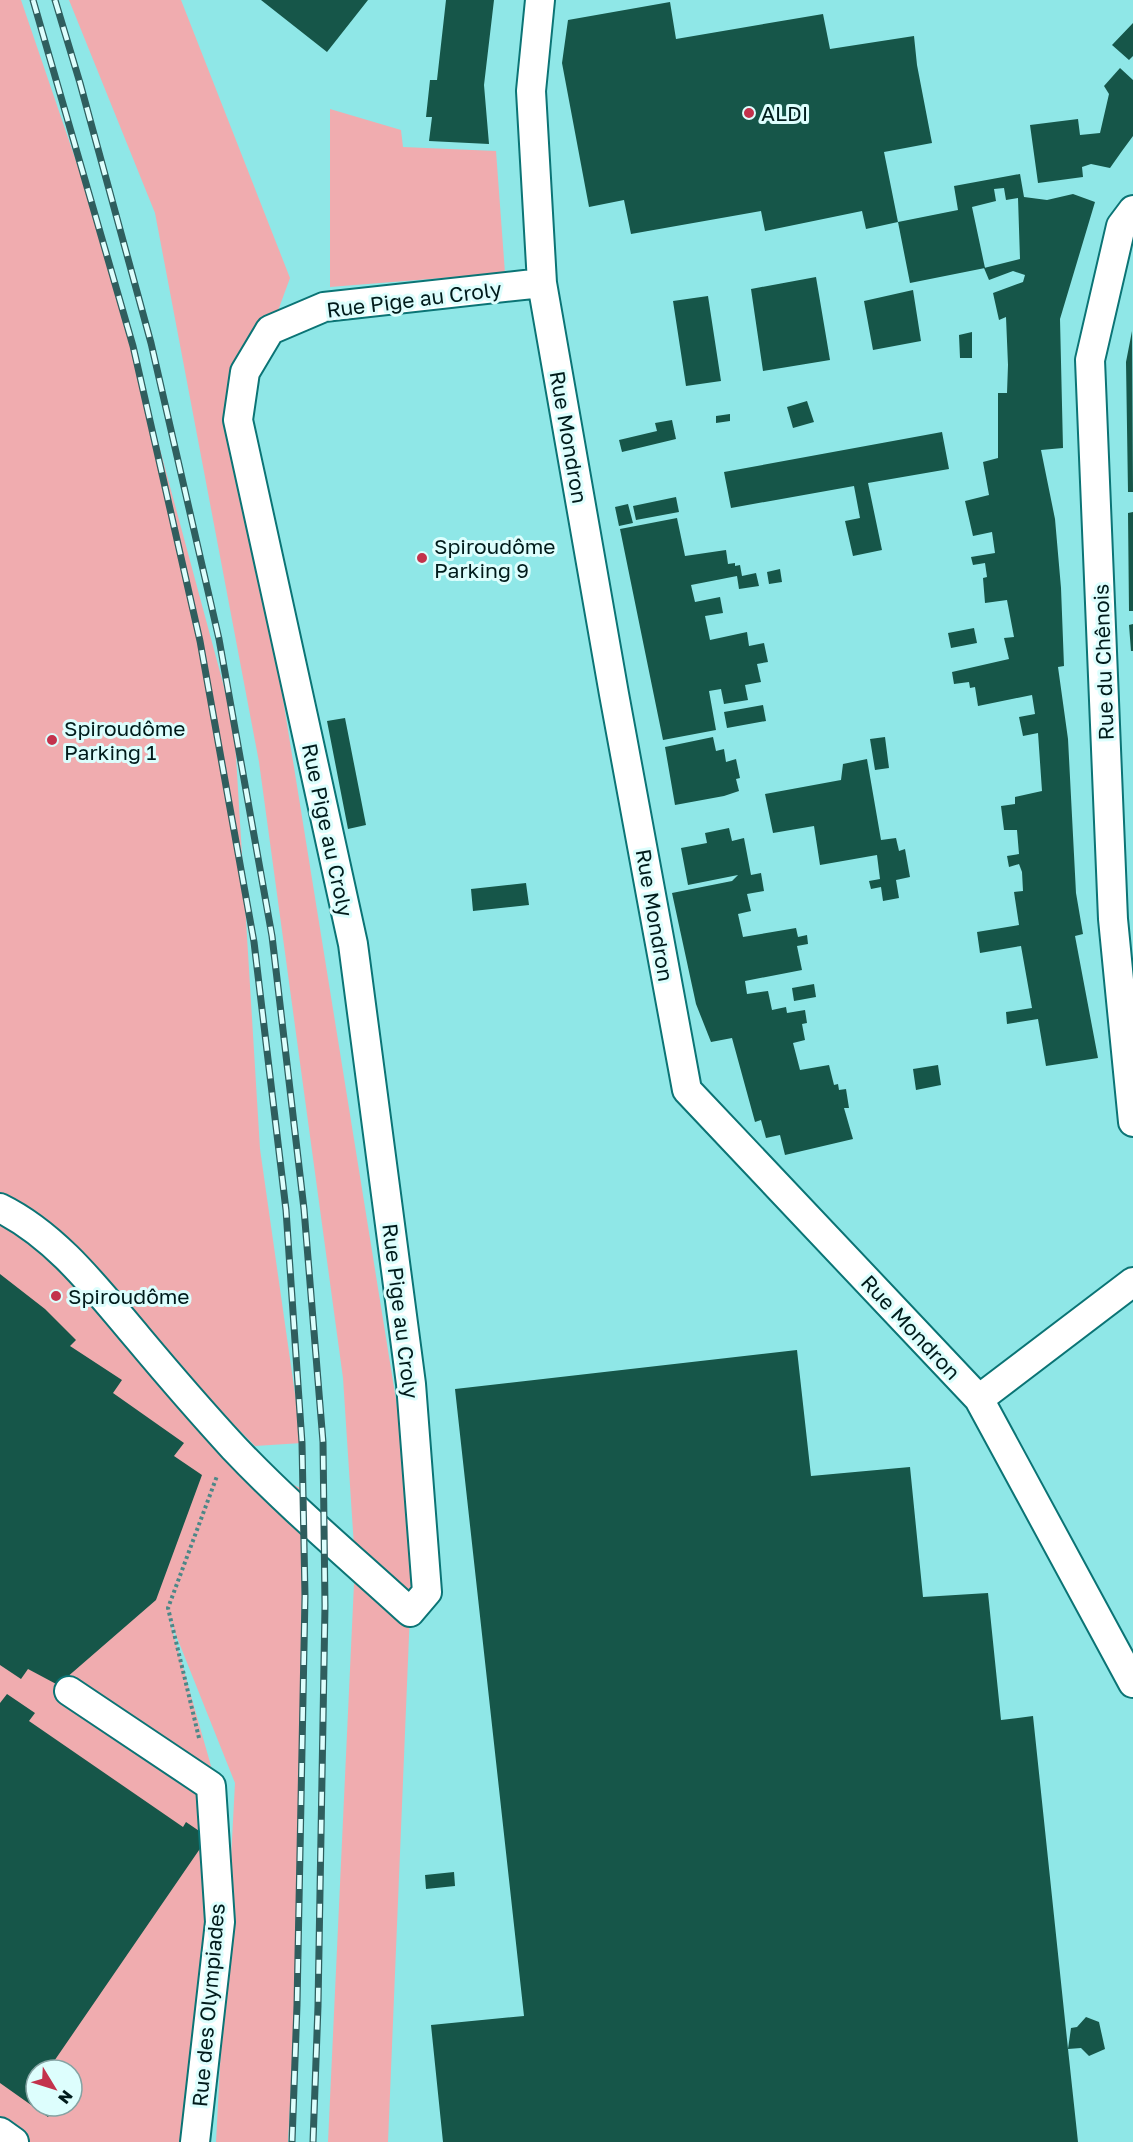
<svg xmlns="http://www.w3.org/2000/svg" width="1133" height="2142" viewBox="0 0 1133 2142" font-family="'Golos Text',sans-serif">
<rect width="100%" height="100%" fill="#8fe7e7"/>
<!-- green -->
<path fill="#f0acaf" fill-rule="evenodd" d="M0 0H21L106 249 234 724 260 1149 302 1443 255 1446 192 1383 222 1454 303 1489 298 1953 288 2142H216L235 1783 168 1615 217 1787 201 2142H0ZM36 2070H72V2106H36Z
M69 0H181L290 278 238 420 427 1592 410 1612 388 2142H328L355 1562 343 1378 259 762 155 213Z
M330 109 401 130 403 147 496 151 505 273 330 287Z"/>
<!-- building -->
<path fill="#165649" d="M261 0H368L327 52Z
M446 0H494L484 85 489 144 429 141 432 117H426L430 80H437Z
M670 2 676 39 823 14 830 49 914 36 917 65 932 143 884 152 898 222 866 229 862 211 765 231 761 211 631 234 624 200 589 207 562 63 568 20Z
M1133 23V56L1129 60 1112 45Z
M1120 68 1133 80V136L1122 151 1110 168 1091 164 1082 167 1083 177 1038 183 1030 125 1078 119 1080 135 1100 133 1109 94 1104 86Z
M1020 174 1024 197 1047 200 1073 194 1095 202 1060 319 1063 448 1041 450 1055 519 1061 588 1064 666 1058 667 1068 739 1076 893 1083 934 1075 936 1098 1058 1046 1066 1038 1019 1007 1024 1006 1012 1032 1008 1021 946 980 953 977 932 1019 925 1014 892 1023 891 1022 872 1019 864 1009 867 1007 856 1019 854 1017 830H1004L1001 806 1015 804V797L1042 791 1038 733 1023 736 1019 717 1035 714 1032 695 978 706 975 687 970 688 969 682 954 684 952 672 1009 659 1004 638 1014 637 1007 600 985 603 983 578 987 577 985 563 973 565 971 557 995 553 992 532 973 536 965 501 989 495 983 462 998 458V393H1007L1008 365 1006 317 999 320 993 293 1023 282 1025 275 1013 271 989 280 984 268 1020 259 1018 198 1006 200 1004 188 994 189 996 201 972 207 985 268 910 283 898 222 958 210 954 186Z
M816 277 830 360 763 371 751 289Z
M913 290 921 341 873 350 864 301Z
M708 296 721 381 686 386 673 301Z
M1132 331 1133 492H1128L1126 362Z
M972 332V358H960L959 335Z
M807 401 814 422 793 428 787 407Z
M730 414V421L716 423V416Z
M672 420 676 439 622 452 619 440 657 431 655 423Z
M942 432 949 469 868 483 882 550 853 556 845 521 860 518 854 486 731 508 724 472Z
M676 497 679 512 636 520 633 506Z
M628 504 633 523 619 526 615 507Z
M1133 512V611H1129L1128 513Z
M677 518 685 556 726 550 728 564 735 563V566L740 565 742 576 756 573 759 586 739 589 737 576 691 585 695 602 720 597 723 613 705 616 710 640 747 632 749 646 764 643 768 662 757 664 761 682 745 685 748 700 724 704 721 689 709 691 716 730 663 740 620 529Z
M780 569 782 582 769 584 767 572Z
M1133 624V651H1131L1129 625Z
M974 628 977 643 951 648 948 633Z
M763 705 766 721 727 728 724 712Z
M345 718 366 825 348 829 327 721Z
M713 737 716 751 724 749 726 762 736 759 740 778 736 779 739 791 724 796 675 805 665 747Z
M885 737 889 768 875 770 870 739Z
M867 759 881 840 896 838 899 851 905 849 910 877 896 880 899 898 883 901 881 887 871 889 869 881 880 879 877 855 820 865 814 826 773 833 765 794 841 780 843 764Z
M729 828 732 841 744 838 751 875 761 873 764 891 747 894 751 911 738 914 743 937 796 928 798 937 807 935 808 944 797 946 802 970 745 981 747 994 768 991 772 1010 786 1007 787 1013 805 1010 807 1023 802 1024 805 1040 793 1043 800 1070 829 1065 834 1085 838 1084 839 1090 846 1089 849 1108H844L853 1139 785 1155 780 1135 766 1138 761 1120 755 1122 732 1038 711 1042 696 1004 672 893 732 881 738 875 688 885 681 848 707 843 705 833Z
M526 883 529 905 473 911 471 889Z
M814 984 816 997 794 1001 792 988Z
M938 1065 941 1085 916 1090 913 1069Z
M0 1274 45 1309 76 1340 70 1346 122 1380 113 1393 184 1443 174 1456 202 1475 156 1600 58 1685 28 1669 21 1679 0 1665Z
M797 1350 811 1476 910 1467 923 1597 988 1593 1001 1720 1033 1716 1068 2049 1071 2028 1077 2027 1086 2017 1099 2022 1105 2049 1089 2056 1081 2048 1068 2049 1078 2142H443L431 2025 524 2016 455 1389Z
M7 1694 35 1713 29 1721 183 1827 186 1822 208 1837 48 2070H36V2106H56L48 2117 0 2083V1703Z
M454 1872 455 1886 426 1889 425 1875Z"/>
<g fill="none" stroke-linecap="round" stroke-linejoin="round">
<!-- minor casing -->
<g stroke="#0b7475" stroke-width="32">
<path id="minor" d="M540 0 531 91 542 283 614 694 687 1090 979 1399 1133 1683
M1133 210 1121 226 1090 360 1113 919 1133 1122
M0 1208C57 1236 98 1291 138 1338 169 1375 201 1412 234 1448 289 1506 351 1558 410 1612L427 1592 411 1384 353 944 238 420 245 372 270 330 324 307 542 283
M979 1399 1133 1282
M69 1691 211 1786 220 1922 195 2142
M0 2132 14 2142"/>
</g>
<!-- path -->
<path stroke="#4c8787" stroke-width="4" stroke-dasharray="3 3" stroke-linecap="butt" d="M199 1738 168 1608 217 1476"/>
<!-- minor -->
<use href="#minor" stroke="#fff" stroke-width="28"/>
<!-- rail casing -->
<g stroke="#2f5e5e" stroke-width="7">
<path id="rail" d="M33 0 133 346 200 641 254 942 286 1210 302 1443 305 1596 297 2005 292 2142
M55 0 80 83 151 343 219 639 272 936 304 1209 323 1442 325 1606 318 2006 313 2142"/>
</g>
<!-- rail -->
<use href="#rail" stroke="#ddfefd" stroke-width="4.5" stroke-dasharray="14" stroke-linecap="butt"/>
</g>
<!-- markers -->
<g fill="#c3324c" stroke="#ddfefd" stroke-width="2">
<circle cx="749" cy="113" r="6"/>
<circle cx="422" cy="558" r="6"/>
<circle cx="52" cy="740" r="6"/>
<circle cx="56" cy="1296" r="6"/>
</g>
<g text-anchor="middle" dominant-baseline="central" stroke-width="6" stroke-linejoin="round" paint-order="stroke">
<!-- poi labels -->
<g font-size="21" fill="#001b1b" stroke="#ddfefd" text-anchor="start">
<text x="761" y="113">ALDI</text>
<text x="434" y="546">Spiroudôme<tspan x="434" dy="24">Parking 9</tspan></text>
<text x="64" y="728">Spiroudôme<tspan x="64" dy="24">Parking 1</tspan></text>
<text x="68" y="1296">Spiroudôme</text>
</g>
<!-- street labels -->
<g font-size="21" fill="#001b1b" stroke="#ddfefd">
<text transform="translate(414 299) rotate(-7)">Rue Pige au Croly</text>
<text transform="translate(569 437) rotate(80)">Rue Mondron</text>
<text transform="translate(1103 662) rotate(-92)">Rue du Chênois</text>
<text transform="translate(328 830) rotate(78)">Rue Pige au Croly</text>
<text transform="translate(655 915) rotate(80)">Rue Mondron</text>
<text transform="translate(401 1311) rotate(83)">Rue Pige au Croly</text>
<text transform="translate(911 1327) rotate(47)">Rue Mondron</text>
<text transform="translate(208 2005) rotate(-85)">Rue des Olympiades</text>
</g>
</g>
<!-- north arrow -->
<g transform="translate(54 2088) rotate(128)"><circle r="28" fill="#ddfefd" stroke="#85a3a3" stroke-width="1.5"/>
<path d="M0-4.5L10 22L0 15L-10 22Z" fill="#c3324c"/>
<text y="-9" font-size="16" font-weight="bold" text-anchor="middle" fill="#001b1b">N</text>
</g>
</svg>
